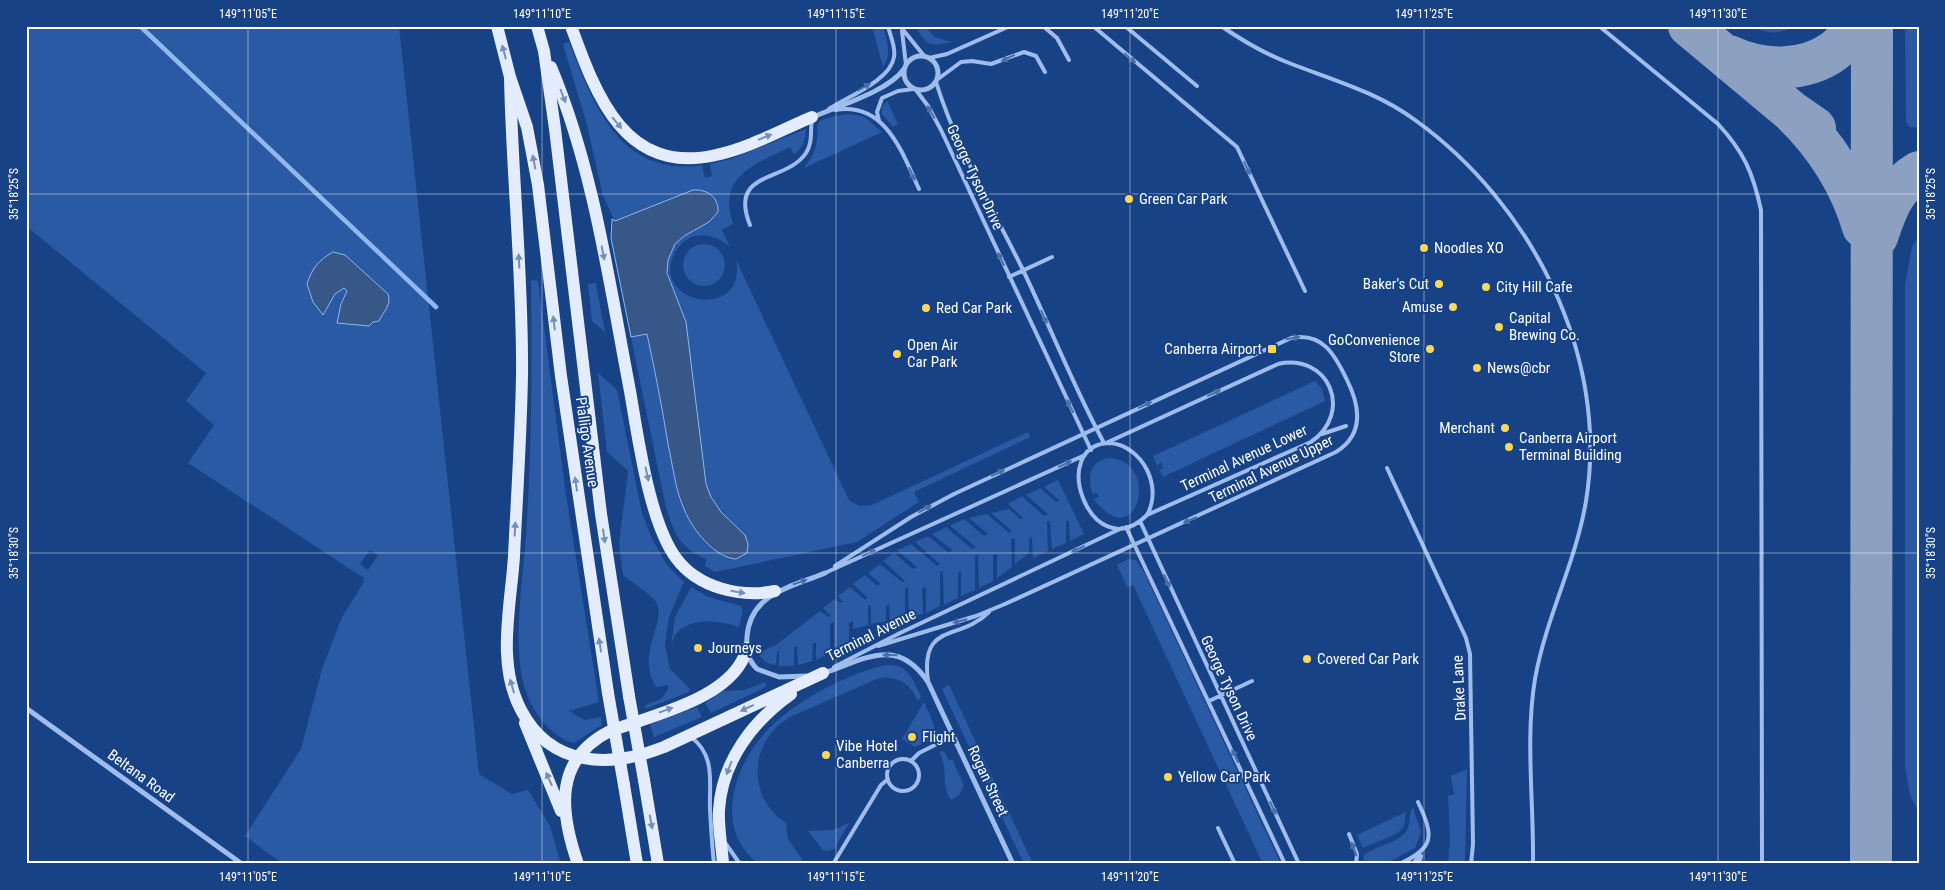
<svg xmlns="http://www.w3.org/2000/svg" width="1945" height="890" viewBox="0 0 1945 890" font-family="'Roboto Condensed',sans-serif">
<rect width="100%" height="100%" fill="#184286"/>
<!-- green -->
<path fill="#2a5aa4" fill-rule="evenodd" d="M26 26H399L479 774 512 794 528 790 550 826 561 864H283L245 836 301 749 322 669 342 617 363 584 364 578 188 463 214 425 186 401 206 373 26 226ZM370 550 378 555 368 570 360 564Z
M872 26H883C887 41 892 54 883 67Z
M916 26H924L935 37 951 42C930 47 926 46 916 26Z
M1750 26H1794C1780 35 1767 34 1750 26Z
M1905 26H1919V128L1910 127 1906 122Z
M569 42C593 104 620 178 702 165L705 178 712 176 710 164 731 159 806 129C805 140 804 148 794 154L790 147C755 164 717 176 733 224L722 230 730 247C714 233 691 229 677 249 643 302 748 325 736 260L849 500 859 506 872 505 1028 432 1030 437 914 492 919 502 857 542 715 572 705 566 706 559C680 548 675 534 666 508L631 337 647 334C654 370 661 407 668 443 673 466 676 489 685 511 692 529 715 557 736 559L748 544C745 530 731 524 722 513 715 504 710 495 706 484L686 322C679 293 651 262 682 238 697 226 706 226 718 210L699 190H693L615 221 612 219 613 217 603 196 587 125 563 44Z
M887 101 898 124 893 127 882 114V107Z
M848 114 863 116 882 132 804 168C806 164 812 158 814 152 825 121 803 121 848 114Z
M1919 235V814L1910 795 1905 767V285L1912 247Z
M683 265a21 21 0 1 1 42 0a21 21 0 1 1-42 0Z
M531 280 538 281 566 495 599 702 569 711 584 720 601 717 602 725 574 743C547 736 529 706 523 682 512 635 525 568 527 519 532 440 532 360 531 280Z
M596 283V285L605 332 592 321 588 284Z
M598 373 617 390 642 513 652 539 667 565 684 582 669 617 665 644 670 669 690 689 689 692 645 709V705L661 699 668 689V685L656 687C635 651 668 623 656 602 651 594 631 582 623 575L619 544 628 471 607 452Z
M1315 381 1322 389 1325 401 1163 477 1159 469H1163L1161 462 1157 466 1153 456Z
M1107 458C1163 458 1137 558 1094 499L1099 497 1096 492 1093 495C1087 478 1089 463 1107 458Z
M1058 480 1084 534 1070 541 1069 520 1066 521V543L1052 549 1050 521 1047 522 1048 551 1033 558 1032 537 1029 539V553L1015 564V538L1011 539 1012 567 997 578V554L993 555V581L979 588 978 554 975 556V590L961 596V571L958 572V598L944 605 943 571 940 572V606L926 613V587L922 589 923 614 909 616 908 587 905 589V617L890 621 889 604 886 606V621L871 624V605L868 606V625L853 629V621L849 623V644L834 651V622L830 624V653L816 660V643H813L812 661 798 665 797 646 794 647V666H779V651H777L776 665C767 664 762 661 759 653L776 645 820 611 828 617 831 616 823 608 835 599 840 603 843 602 838 596 850 587 865 600 868 598 853 584 865 575 877 586 881 584 868 573 880 564 902 582 905 581 883 561 894 553 913 569 917 567 897 550 911 544 937 566 940 564 915 542 928 536 949 553 952 550 932 534 946 527 972 549 976 547 950 526 964 519 984 536 988 534 969 518 987 514 1009 533 1012 531 991 513 1009 509 1020 519 1023 518 1008 504 1022 496 1044 516 1048 514 1026 495 1040 488 1056 502 1060 501 1044 487Z
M1128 559 1136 560 1145 574 1281 864H1263L1133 585 1127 587 1117 565Z
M691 587 708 597 741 606 743 610 739 627C715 619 678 616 671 646L675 617Z
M888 665C908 664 913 680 921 696L918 701C911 684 897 675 879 678L790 717C749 741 746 797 786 823L788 839 805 864H759C708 826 738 753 779 719 806 696 853 671 888 665Z
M765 682 766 686 762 689 711 713 705 703 723 691 744 690Z
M949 685 1033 864H1024L942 689Z
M924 702 933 722 936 737 915 747 902 739Z
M697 707 702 717 654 737 650 724Z
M944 751 949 761 952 759 964 785 959 795 951 800C940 785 949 767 939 752Z
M1467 769 1465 864H1448L1450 839 1448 796 1454 794 1451 776Z
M1413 807 1421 832 1415 848 1385 864H1363L1364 855C1376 845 1398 844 1407 830 1411 823 1408 813 1413 807Z
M1406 812 1404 826 1398 833 1363 848 1357 835Z
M849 823 834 849 828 851 823 850 808 831 833 830Z"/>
<!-- water -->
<path fill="#375789" stroke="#90b7f0" d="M693 190C707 189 719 197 718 212L709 222 684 236 675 244 668 260 667 273 686 322 706 484 711 497 721 512 745 535 748 544 747 553 736 559C715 558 692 529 685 511 675 490 673 466 668 444 662 407 655 371 647 334L631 337 611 238 612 219 615 221Z
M333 252 345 255 388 294C392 305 383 312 379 321L373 322 369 326 337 323 341 304 347 291 344 288 335 294 323 315 313 302 307 284C312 268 319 260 333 252Z"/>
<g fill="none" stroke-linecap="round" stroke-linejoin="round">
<!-- stream -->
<path stroke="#90b7f0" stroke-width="4.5" d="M140 26 436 307"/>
<!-- taxiway -->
<path stroke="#8ca0c2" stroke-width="42" d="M1689 26 1792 112 1815 128
M1729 56C1760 71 1804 73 1834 51 1843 44 1850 35 1858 26
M1792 112C1826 145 1850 182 1863 227
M1877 237C1886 211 1893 187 1919 172
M1871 864 1872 26"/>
<!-- service -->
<path stroke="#9ebded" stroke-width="4" d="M900 26 925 57
M933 26H945
M1043 26 1057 38 1069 60
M1093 26 1237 147 1305 291
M1125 26 1197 86
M1221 26C1243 41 1265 54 1289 63 1333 80 1377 92 1415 120 1531 203 1610 356 1586 501 1576 562 1546 617 1535 679 1525 739 1534 803 1533 864
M1599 26 1718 124C1744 152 1753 173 1761 210L1762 864
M902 31 906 65
M929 58 947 54 1010 26
M938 79 961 62 972 61 991 64 1024 52 1036 56 1045 72
M936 82C956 147 992 207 1022 268 1050 326 1073 386 1104 443
M916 90 928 106 941 130 1091 450
M829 109C847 97 891 80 894 57 896 46 890 36 888 26
M835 110C885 101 902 152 919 189
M879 121 877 112 882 98 898 91 913 89
M750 225C728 170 786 183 806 153 813 143 810 130 812 119
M1009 277 1052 257
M1322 434 1346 426
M1106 443 1278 364C1329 353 1354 412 1311 442L1147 515
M1111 443C1143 447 1163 487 1147 515 1092 570 1045 443 1111 443Z
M1387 468 1466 638 1470 654 1473 844 1471 864
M1140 521 1299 864
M1126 527 1285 864
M835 566 911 517 954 494
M825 573 1085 455
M878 646 976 616 1005 604
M834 667 900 633 1122 528
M928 681C920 621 959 642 989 612
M1209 701 1252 681
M691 737C716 756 709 782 710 809 711 827 712 846 714 864
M887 775a16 16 0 1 1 32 0a16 16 0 1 1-32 0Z
M911 761 919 753 953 736
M1218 828 1235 864
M1349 834 1357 854 1356 864
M726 844 740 864
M833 864 881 785 888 779
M1399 864C1435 848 1434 836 1418 802
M1413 864 1420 855
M1419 864 1421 856"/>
<!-- minor -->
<path stroke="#9ebded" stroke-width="5" d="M904 73a17 17 0 1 1 34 0a17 17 0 1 1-34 0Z
M813 117C838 106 889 91 904 69
M824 673C866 659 897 636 928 682L1013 864
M806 676 779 677 757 669C747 659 746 649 747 637 750 593 792 587 825 573
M26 708 242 864"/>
<!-- primary -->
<path stroke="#e4edff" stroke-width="12" d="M497 26 510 77 527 127 538 185 561 376 608 693
M537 26 544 51 555 129 601 514 629 696
M571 26C596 95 625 176 716 155 749 148 781 130 812 117
M551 67C594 170 609 282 630 391 638 437 649 521 676 558 698 588 741 598 775 591
M510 77C512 177 523 275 522 375 521 435 517 495 514 556 511 606 496 663 521 710 551 768 611 768 664 747L823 673
M525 723 561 811
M644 780 658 864
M624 785 637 864
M578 864C560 812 553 760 610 731 653 715 735 698 747 648
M723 864C722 846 718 828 719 810 722 761 753 721 791 694"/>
<!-- service-bridge -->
<path stroke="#9ebded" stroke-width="4" d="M954 494 1291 338C1323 332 1335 355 1347 380 1360 406 1365 434 1336 452L1005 604"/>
<!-- primary-bridge -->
<path stroke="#e4edff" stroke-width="12" d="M608 693 624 785
M629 696 644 780"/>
</g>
<!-- one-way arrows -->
<defs><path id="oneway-solid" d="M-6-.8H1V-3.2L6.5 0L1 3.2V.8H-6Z" transform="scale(1.25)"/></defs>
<g fill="#748fbc">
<use href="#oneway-solid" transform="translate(504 52) rotate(-105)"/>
<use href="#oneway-solid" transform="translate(563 96) rotate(69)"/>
<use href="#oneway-solid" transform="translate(617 123) rotate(50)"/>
<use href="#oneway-solid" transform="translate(765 137) rotate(-22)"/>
<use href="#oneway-solid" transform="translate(534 162) rotate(-101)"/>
<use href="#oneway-solid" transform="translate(603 253) rotate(79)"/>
<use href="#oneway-solid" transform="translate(519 261) rotate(-93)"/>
<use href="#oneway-solid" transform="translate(554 323) rotate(-97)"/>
<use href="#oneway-solid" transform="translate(647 474) rotate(78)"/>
<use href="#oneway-solid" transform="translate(576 484) rotate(-98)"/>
<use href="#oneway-solid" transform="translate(515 529) rotate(-87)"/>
<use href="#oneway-solid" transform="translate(604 536) rotate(82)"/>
<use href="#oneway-solid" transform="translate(738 592) rotate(10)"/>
<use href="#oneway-solid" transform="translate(600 645) rotate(-99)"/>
<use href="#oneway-solid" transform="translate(512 686) rotate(-106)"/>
<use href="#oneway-solid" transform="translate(747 708) rotate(155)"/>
<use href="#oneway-solid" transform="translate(666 710) rotate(-20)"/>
<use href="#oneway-solid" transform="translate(729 768) rotate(111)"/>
<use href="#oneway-solid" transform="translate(549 779) rotate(-114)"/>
<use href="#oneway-solid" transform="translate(651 822) rotate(80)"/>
</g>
<g fill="#476daa">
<use href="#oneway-solid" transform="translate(1008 58) rotate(155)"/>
<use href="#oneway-solid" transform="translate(1130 58) rotate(40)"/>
<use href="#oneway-solid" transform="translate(864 87) rotate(-30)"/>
<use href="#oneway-solid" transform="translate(931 112) rotate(-119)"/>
<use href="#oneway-solid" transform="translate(1247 168) rotate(65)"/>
<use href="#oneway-solid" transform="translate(912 174) rotate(65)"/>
<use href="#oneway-solid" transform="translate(1001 259) rotate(-115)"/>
<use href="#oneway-solid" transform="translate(1044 317) rotate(66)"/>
<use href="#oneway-solid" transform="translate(1293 338) rotate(-10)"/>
<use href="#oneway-solid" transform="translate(1214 393) rotate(-25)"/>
<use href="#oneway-solid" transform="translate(1145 405) rotate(-25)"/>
<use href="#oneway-solid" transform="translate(1070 406) rotate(-116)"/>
<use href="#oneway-solid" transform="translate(1065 464) rotate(-25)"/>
<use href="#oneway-solid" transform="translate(998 473) rotate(-25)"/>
<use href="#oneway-solid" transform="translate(925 509) rotate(-29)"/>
<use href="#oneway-solid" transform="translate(1190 520) rotate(156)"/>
<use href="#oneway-solid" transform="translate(1078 549) rotate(155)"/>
<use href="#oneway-solid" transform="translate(869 553) rotate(-24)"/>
<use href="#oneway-solid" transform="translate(1167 581) rotate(65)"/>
<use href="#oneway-solid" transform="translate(800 582) rotate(-19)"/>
<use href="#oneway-solid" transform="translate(960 621) rotate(166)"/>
<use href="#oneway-solid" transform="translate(890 655) rotate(-179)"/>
<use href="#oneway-solid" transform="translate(1235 756) rotate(-115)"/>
<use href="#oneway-solid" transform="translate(1273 808) rotate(65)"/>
<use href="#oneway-solid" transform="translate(1354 849) rotate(-110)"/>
</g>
<!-- ticks -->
<path fill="none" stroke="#fff" stroke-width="1" stroke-opacity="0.45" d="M248 26V864M542 26V864M836 26V864M1130 26V864M1424 26V864M1718 26V864M26 194H1919M26 553H1919"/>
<!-- markers -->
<g fill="#ffd85a" stroke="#184286" stroke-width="2">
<circle cx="1129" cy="199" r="5"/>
<circle cx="1424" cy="248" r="5"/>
<circle cx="1439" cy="284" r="5"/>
<circle cx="1486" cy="287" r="5"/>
<circle cx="1453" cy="307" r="5"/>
<circle cx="926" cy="308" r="5"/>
<circle cx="1499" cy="327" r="5"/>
<rect x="1267" y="344" width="10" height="10" rx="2.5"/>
<circle cx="1430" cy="349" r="5"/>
<circle cx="897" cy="354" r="5"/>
<circle cx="1477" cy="368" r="5"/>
<circle cx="1505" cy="428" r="5"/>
<circle cx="1509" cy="447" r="5"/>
<circle cx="698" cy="648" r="5"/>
<circle cx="1307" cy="659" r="5"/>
<circle cx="912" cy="737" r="5"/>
<circle cx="826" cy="755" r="5"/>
<circle cx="1168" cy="777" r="5"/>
</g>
<g text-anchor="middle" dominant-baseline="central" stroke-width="4" stroke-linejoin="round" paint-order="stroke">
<!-- street labels -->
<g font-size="15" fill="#fff" stroke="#184286">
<text transform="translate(975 177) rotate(65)">George Tyson Drive</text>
<text transform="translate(587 442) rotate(82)">Pialligo Avenue</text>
<text transform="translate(1244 458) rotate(-25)">Terminal Avenue Lower</text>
<text transform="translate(1271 469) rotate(-26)">Terminal Avenue Upper</text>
<text transform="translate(871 635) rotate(-27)">Terminal Avenue</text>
<text transform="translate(1229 688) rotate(65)">George Tyson Drive</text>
<text transform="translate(1459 688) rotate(-93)">Drake Lane</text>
<text transform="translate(141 776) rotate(36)">Beltana Road</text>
<text transform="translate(988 781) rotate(65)">Rogan Street</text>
</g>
<!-- poi labels -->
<g font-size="15" fill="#fff" stroke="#184286" text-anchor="start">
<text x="1139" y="199">Green Car Park</text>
<text x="1434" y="248">Noodles XO</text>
<text x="1429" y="284" text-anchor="end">Baker's Cut</text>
<text x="1496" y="287">City Hill Cafe</text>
<text x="1443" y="307" text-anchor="end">Amuse</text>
<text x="936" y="308">Red Car Park</text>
<text x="1509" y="318">Capital<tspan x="1509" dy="17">Brewing Co.</tspan></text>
<text x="1420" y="340" text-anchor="end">GoConvenience<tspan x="1420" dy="17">Store</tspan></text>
<text x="907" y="345">Open Air<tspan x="907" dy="17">Car Park</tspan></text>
<text x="1262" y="349" text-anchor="end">Canberra Airport</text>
<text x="1487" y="368">News@cbr</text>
<text x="1495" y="428" text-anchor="end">Merchant</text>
<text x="1519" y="438">Canberra Airport<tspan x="1519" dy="17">Terminal Building</tspan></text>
<text x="708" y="648">Journeys</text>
<text x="1317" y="659">Covered Car Park</text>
<text x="922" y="737">Flight</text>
<text x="836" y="746">Vibe Hotel<tspan x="836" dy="17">Canberra</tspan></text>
<text x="1178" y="777">Yellow Car Park</text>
</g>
</g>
<!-- border -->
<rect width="1945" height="890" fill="none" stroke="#184286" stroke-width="55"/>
<rect x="28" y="28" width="1890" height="834" fill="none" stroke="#fff" stroke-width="2"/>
<g font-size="12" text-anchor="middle" fill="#fff">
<text x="248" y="18">149°11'05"E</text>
<text x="542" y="18">149°11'10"E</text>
<text x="836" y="18">149°11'15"E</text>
<text x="1130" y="18">149°11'20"E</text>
<text x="1424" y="18">149°11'25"E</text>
<text x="1718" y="18">149°11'30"E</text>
<text transform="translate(14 194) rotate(-90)" y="4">35°18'25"S</text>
<text transform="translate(1931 194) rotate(-90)" y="4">35°18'25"S</text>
<text transform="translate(14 553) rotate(-90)" y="4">35°18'30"S</text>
<text transform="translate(1931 553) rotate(-90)" y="4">35°18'30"S</text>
<text x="248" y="881">149°11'05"E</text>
<text x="542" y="881">149°11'10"E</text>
<text x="836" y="881">149°11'15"E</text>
<text x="1130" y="881">149°11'20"E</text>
<text x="1424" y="881">149°11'25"E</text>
<text x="1718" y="881">149°11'30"E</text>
</g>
</svg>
